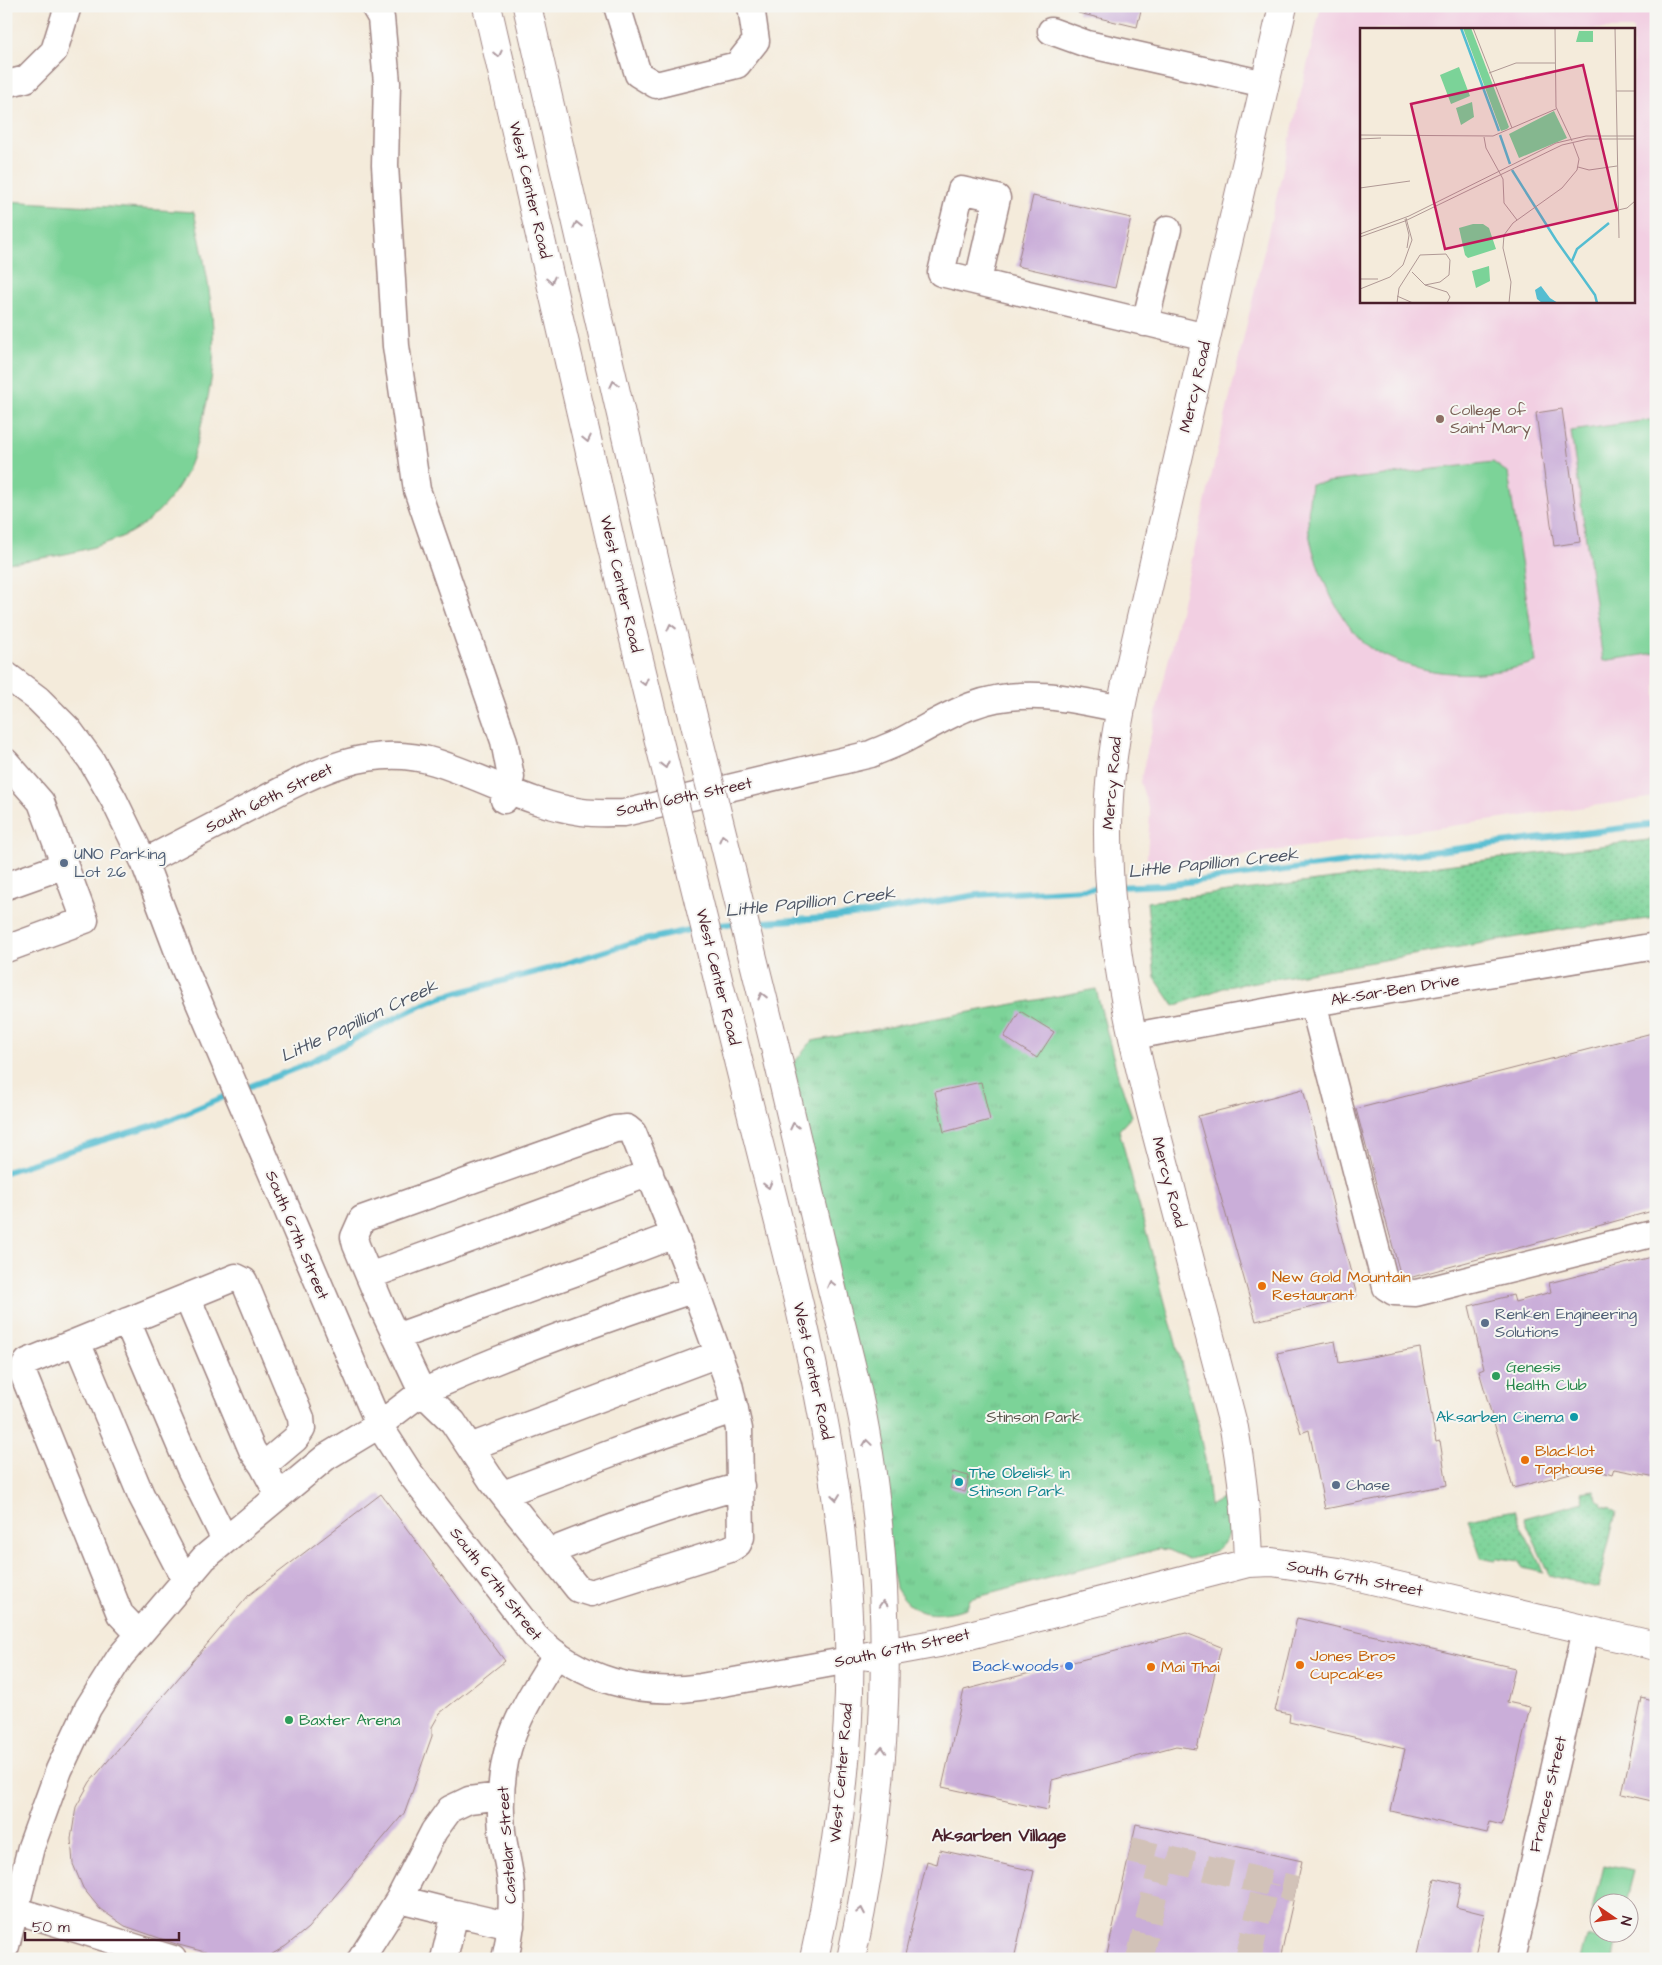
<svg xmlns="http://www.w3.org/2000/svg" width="1662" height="1965" viewBox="0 0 1662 1965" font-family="'Architects Daughter',sans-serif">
<defs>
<pattern id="grass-dots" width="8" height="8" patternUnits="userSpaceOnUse" patternTransform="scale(1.25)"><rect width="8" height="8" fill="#7bd398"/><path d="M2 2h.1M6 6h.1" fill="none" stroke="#6cb583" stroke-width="1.8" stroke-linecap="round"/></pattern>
<pattern id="park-tufts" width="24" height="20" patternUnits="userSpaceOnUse" patternTransform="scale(1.25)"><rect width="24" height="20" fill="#7bd398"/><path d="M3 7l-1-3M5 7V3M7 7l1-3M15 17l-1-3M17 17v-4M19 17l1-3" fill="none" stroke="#6cb583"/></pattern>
</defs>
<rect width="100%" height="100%" fill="#f6f6f2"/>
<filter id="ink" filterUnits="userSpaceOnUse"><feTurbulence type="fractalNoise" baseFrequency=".02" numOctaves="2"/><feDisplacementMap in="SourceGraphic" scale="10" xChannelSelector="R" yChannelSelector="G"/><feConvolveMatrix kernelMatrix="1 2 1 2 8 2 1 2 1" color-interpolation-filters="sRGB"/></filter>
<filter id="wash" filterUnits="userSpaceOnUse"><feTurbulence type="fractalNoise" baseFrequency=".0096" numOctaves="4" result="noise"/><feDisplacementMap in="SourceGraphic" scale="20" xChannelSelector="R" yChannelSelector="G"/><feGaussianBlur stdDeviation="1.12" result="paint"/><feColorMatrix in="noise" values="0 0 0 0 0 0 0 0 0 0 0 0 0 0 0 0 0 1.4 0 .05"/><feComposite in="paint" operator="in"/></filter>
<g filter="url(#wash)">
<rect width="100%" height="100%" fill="#f4ebdb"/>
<!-- built -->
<path fill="#f2cfe2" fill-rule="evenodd" d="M1321 6H1656V797L1146 869 1150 813 1140 782ZM1361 29H1633V301H1361Z"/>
<!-- grass -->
<path fill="url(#grass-dots)" stroke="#627962" d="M1656 839V918L1565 929 1226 987 1174 1006 1155 978 1147 902Z
M1594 1490 1596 1499 1601 1502 1602 1506 1612 1508 1616 1512 1598 1588 1549 1575 1524 1518 1584 1502 1582 1492Z
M1515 1510C1521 1532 1536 1551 1543 1573L1524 1568 1519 1561 1498 1558 1495 1561 1481 1558 1468 1519Z"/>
<!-- park -->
<path fill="url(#park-tufts)" stroke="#627962" d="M1096 989 1118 1076 1132 1116 1119 1130 1197 1422 1205 1459 1210 1506 1224 1498 1227 1500C1231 1518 1233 1544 1212 1552 1205 1555 1197 1557 1189 1559L1169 1550 1158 1549 970 1599 967 1608C936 1616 915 1620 896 1588L793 1064 812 1041Z"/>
<!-- pitch -->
<path fill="#7bd398" stroke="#627962" d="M6 201 194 212C205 263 216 313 213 366 211 384 207 404 202 422 193 463 183 490 150 519 125 541 86 550 55 556 39 558 23 562 6 563Z
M1656 419V653L1603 661 1571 431Z
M1493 462 1508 473 1536 662C1484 679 1423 679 1374 650 1342 631 1315 569 1309 533 1307 516 1309 500 1311 484Z
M1604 1865 1634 1871 1626 1902H1600L1599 1925 1590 1922Z
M1586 1936 1616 1943 1613 1959H1580Z"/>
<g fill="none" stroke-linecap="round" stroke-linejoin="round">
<!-- stream -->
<path stroke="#54bdd1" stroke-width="6" d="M1116 887 1163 885 1656 824
M750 923 824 918 871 913 976 895 1103 888
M711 926 738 923
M243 1089 302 1066 413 1009 442 997 547 969 631 943 698 928
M6 1172 81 1147 167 1121 231 1094"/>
</g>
<g id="blocks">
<!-- building -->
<path fill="#caaed9" d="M1079 6H1142L1137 27 1078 13Z
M1033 196 1131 218 1115 288 1017 266Z
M1562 409 1580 542 1554 546 1536 413Z
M1020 1011 1054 1032 1037 1058 1004 1037Z
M1656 1032V1210L1409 1278 1401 1277 1356 1109Z
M981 1082 990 1120 944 1132 935 1092Z
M1303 1089 1357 1296 1256 1321 1198 1116Z
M1656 1256V1477L1614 1469 1612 1475 1590 1468 1513 1488 1479 1371 1484 1369 1469 1306 1513 1295 1515 1302 1551 1292 1549 1283Z
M1335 1341 1339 1363 1420 1348 1436 1442 1440 1441 1447 1485 1325 1509 1309 1430 1301 1433 1277 1353Z
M953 1472 969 1476 965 1492 950 1488Z
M381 1494 505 1661 440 1713 432 1727V1736L405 1812 308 1928 286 1946 269 1956 256 1959H231L179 1945 125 1926 100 1909 83 1888 73 1864 71 1839 76 1807 90 1782 249 1595Z
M1297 1618 1515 1668 1507 1702 1530 1707 1502 1825 1490 1822 1487 1833 1391 1811 1405 1749 1289 1722 1290 1714 1275 1711Z
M1186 1633 1221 1647 1197 1749 1176 1746 1052 1780 1048 1810 942 1787 964 1690Z
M1642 1698 1656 1702V1802L1622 1794Z
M1136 1824 1302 1861 1280 1959H1106Z
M940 1850 1034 1871 1014 1959H904L927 1861 937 1864Z
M1435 1878 1461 1884 1456 1907 1484 1914 1474 1959H1416Z"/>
</g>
</g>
<g filter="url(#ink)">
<use href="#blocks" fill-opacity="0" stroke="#9f8583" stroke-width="1"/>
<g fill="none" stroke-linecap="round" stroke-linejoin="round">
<!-- minor-tunnel -->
<path stroke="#d2c2b8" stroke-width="26" stroke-dasharray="26 13" stroke-linecap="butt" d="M1130 1850 1296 1889
M1139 1959 1163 1858
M1248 1959 1266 1882"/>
<!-- minor casing -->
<g stroke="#9f8583" stroke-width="29">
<path id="minor" d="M374 6 381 18 387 83 385 165 396 346 417 490 504 741 511 777 504 800
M617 6 638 74 656 85 737 65 756 41 751 6
M1051 31 1087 44 1265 84
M6 84 26 79 54 51 68 6
M978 281 997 198 961 190 941 273 1206 337
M1145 323 1168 229
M6 675 38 699 69 730 91 760 114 800 144 862 183 965 379 1425 409 1472 535 1636C580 1680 640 1696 701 1687L849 1660
M6 762 41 802 85 920 6 949
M144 862C178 844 213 826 248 808 307 777 366 741 435 762 484 777 530 805 582 812 596 814 610 813 624 813L871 754C884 748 897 744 909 737 930 726 949 714 971 706 1021 687 1071 698 1121 709
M6 886 65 865
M1313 1003 1386 1287 1394 1292 1416 1293 1656 1233
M1134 1036 1313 1003 1656 946
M369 1276 650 1173
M187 1297 252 1450 263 1466
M127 1321 190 1469 225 1540
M396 1337 582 1270 674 1235
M77 1342 141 1495 185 1580
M470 1447 718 1354
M503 1494 638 1443 735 1409
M549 1552C612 1527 675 1504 741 1486
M139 1634 120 1614 22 1371 27 1362 236 1277 244 1281 301 1418 302 1429 295 1439 263 1466 279 1496
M399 1899 455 1913
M15 1910 173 1959
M6 1946 31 1847 59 1770 88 1708 120 1657 204 1558 326 1457 379 1425 422 1392 382 1307 356 1245 354 1237 362 1219 615 1129 627 1128 633 1133 685 1262 729 1384 739 1429 741 1537 738 1544 730 1549 591 1593 578 1589 492 1481 453 1422 422 1392C511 1352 602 1320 695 1289
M361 1959 399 1899 434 1831 450 1809 469 1800 501 1796
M444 1959 455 1913 511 1926
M505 1959C511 1934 513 1909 511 1883 509 1866 504 1848 502 1831 495 1754 517 1716 557 1654
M1511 1959 1586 1630"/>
</g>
<!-- major casing -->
<g stroke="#9f8583" stroke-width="30">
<path id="major" d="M487 6 616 565 653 717
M527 6 655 562 691 708
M774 1043C794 1127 813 1210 833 1293 845 1339 857 1384 865 1430 896 1605 890 1786 851 1959
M736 1052C783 1245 842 1437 849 1637 852 1742 837 1857 814 1959
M1248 1563C1247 1517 1242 1473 1234 1428 1212 1345 1190 1261 1168 1177 1137 1063 1107 946 1108 827 1108 778 1116 731 1126 683L1283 6
M868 1656 939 1643 1248 1563 1272 1562 1338 1572 1656 1646"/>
</g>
<!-- minor -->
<use href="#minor" stroke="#fff" stroke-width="26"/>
<!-- major -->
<use href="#major" stroke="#fff" stroke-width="28"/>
<!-- major-bridge casing -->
<g stroke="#9f8583" stroke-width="30" stroke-linecap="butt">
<path id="major-bridge" d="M691 708 774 1043
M653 717 736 1052"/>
</g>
<!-- major-bridge -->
<use href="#major-bridge" stroke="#fff" stroke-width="28"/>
</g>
<!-- one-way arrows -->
<defs><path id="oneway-chevron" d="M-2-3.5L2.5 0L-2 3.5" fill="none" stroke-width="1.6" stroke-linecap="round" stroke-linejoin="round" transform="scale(1.25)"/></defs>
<g stroke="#ae9aa0">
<use href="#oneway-chevron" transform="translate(498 54) rotate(77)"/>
<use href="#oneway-chevron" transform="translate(577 225) rotate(-103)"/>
<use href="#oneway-chevron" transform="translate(551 280) rotate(77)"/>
<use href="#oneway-chevron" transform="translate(614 384) rotate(-103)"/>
<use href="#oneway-chevron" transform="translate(587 439) rotate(77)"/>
<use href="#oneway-chevron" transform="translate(671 627) rotate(-104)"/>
<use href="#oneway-chevron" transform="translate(644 682) rotate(76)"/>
<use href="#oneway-chevron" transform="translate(665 765) rotate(76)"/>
<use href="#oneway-chevron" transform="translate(723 838) rotate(-104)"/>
<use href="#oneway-chevron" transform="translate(762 996) rotate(-104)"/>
<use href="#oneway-chevron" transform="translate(794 1126) rotate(-103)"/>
<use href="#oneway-chevron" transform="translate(768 1185) rotate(76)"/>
<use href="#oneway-chevron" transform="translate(831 1284) rotate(-103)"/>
<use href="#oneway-chevron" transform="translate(867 1443) rotate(-98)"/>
<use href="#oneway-chevron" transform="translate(836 1497) rotate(83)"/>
<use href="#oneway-chevron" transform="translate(883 1604) rotate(-93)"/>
<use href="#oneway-chevron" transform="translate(882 1750) rotate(-86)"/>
<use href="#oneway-chevron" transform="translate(861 1911) rotate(-79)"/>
</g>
</g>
<!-- markers -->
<circle fill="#8d6e63" stroke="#f6f6f2" stroke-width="2" cx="1440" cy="419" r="5"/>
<g fill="#5c6f8a" stroke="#f6f6f2" stroke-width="2">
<circle cx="64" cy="863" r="5"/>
<circle cx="1485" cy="1323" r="5"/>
<circle cx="1336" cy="1485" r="5"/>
</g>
<g fill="#e8710a" stroke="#f6f6f2" stroke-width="2">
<circle cx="1262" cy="1286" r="5"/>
<circle cx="1525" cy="1460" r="5"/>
<circle cx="1300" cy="1665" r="5"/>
<circle cx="1151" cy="1667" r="5"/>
</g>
<g fill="#2e9e5b" stroke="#f6f6f2" stroke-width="2">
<circle cx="1496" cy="1376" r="5"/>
<circle cx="289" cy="1720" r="5"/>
</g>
<g fill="#0f9aa8" stroke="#f6f6f2" stroke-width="2">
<circle cx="1574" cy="1417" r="5"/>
<circle cx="959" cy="1482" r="5"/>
</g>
<circle fill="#3f7fe0" stroke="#f6f6f2" stroke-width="2" cx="1069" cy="1666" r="5"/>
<g text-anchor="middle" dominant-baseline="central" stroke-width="4" stroke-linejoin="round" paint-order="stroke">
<!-- street labels -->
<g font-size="16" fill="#4a1f2b" stroke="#f6f6f2">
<text transform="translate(530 190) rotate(77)">West Center Road</text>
<text transform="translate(1195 387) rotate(-77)">Mercy Road</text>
<text transform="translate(621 584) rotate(77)">West Center Road</text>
<text transform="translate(1112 783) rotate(-85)">Mercy Road</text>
<text transform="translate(684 797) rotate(-12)">South 68th Street</text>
<text transform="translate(269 798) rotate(-26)">South 68th Street</text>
<text transform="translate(718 977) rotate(76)">West Center Road</text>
<text transform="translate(1395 990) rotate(-9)">Ak-Sar-Ben Drive</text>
<text transform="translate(1169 1182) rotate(75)">Mercy Road</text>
<text transform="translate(297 1235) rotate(67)">South 67th Street</text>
<text transform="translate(813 1371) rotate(78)">West Center Road</text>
<text transform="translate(1355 1578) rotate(11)">South 67th Street</text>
<text transform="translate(496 1584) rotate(52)">South 67th Street</text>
<text transform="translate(902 1648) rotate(-12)">South 67th Street</text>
<text transform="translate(841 1773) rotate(-85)">West Center Road</text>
<text transform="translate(1548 1794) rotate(-77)">Frances Street</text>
<text transform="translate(507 1845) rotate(-94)">Castelar Street</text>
</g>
<!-- education labels -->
<g font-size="16" fill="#785e54" stroke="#f6f6f2" text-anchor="start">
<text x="1450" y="410">College of<tspan x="1450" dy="18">Saint Mary</tspan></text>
</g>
<!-- service labels -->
<g font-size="16" fill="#4e5e75" stroke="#f6f6f2" text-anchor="start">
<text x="74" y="854">UNO Parking<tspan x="74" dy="18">Lot 26</tspan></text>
<text x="1495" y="1314">Renken Engineering<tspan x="1495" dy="18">Solutions</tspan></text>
<text x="1346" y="1485">Chase</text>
</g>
<!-- food labels -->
<g font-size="16" fill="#c56008" stroke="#f6f6f2" text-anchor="start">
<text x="1272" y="1277">New Gold Mountain<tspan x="1272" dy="18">Restaurant</tspan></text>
<text x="1535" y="1451">Blacklot<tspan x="1535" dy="18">Taphouse</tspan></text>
<text x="1310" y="1656">Jones Bros<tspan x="1310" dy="18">Cupcakes</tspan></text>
<text x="1161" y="1667">Mai Thai</text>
</g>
<!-- leisure labels -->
<g font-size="16" fill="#27864d" stroke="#f6f6f2" text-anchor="start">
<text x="1506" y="1367">Genesis<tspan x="1506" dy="18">Health Club</tspan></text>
<text x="299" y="1720">Baxter Arena</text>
</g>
<!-- park labels -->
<g font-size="16" fill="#59554c" stroke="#f6f6f2">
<text x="1034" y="1417">Stinson Park</text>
</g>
<!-- culture labels -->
<g font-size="16" fill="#0d838f" stroke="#f6f6f2" text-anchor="end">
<text x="1564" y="1417">Aksarben Cinema</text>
<text x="969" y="1473" text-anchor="start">The Obelisk in<tspan x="969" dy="18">Stinson Park</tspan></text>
</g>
<!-- shop labels -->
<g font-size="16" fill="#366cbe" stroke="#f6f6f2" text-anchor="end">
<text x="1059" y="1666">Backwoods</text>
</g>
<!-- water labels -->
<g font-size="18" font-style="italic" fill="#4e5665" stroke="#f6f6f2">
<text transform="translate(1213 863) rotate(-6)">Little Papillion Creek</text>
<text transform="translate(810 902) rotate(-6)">Little Papillion Creek</text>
<text transform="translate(359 1021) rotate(-25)">Little Papillion Creek</text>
</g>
<!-- neighbourhood labels -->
<g font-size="18" font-weight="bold" fill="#4a1f2b" stroke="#f6f6f2">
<text x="999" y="1835">Aksarben Village</text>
</g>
</g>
<!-- overview -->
<g transform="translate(1360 28)">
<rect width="275" height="275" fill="#f4ebdb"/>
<path d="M103 0H111L149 99 147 101 141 103Z" fill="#7bd398"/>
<path d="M219 3H233V14H216ZM194 83 207 110 159 130 149 106Z" fill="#7bd398"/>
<path d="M99 39 110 68 91 76 80 47ZM112 74 114 89 101 97 96 80ZM113 196H123L129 200 136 221 108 230 105 227 99 200ZM129 238 130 253 116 260 112 243Z" fill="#7bd398"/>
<path d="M181 258 190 270 198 275H182L177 271 175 262Z" fill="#54bdd1"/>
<path fill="none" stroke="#54bdd1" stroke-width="2.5" d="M101 0 139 103M140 107 150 136M152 142 196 212 235 267 237 275M212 233 217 221 249 195"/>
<path fill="none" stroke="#b09995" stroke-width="1" d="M113 0 152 100M195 0 196 79 212 113M255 0 259 210M129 45 156 35H195M256 63H275M0 107 133 108 196 81M124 109 126 120 143 151 144 175 157 192M0 111 21 110M218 139 229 142 257 138M0 160 50 153M258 182 267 180 275 173M45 191 49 207 47 220M0 206 49 188 196 115 226 108H275M0 209 45 193 202 117 228 111H275M52 244 65 257 87 264 90 269 87 275M0 251H18M0 261 30 249 43 237 52 212 46 190M37 268 53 275M37 275 39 260 60 227 86 226 90 232 89 247 80 254 65 257M149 275 151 254 143 220 144 207 153 195 202 160 217 142 219 131 213 115"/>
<path fill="#c2185b" fill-opacity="0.15" stroke="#c2185b" stroke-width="2.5" d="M223 37 257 182 85 221 51 76Z"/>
<rect width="275" height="275" fill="none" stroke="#4a1f2b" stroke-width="2.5"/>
</g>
<!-- margin -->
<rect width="1662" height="1965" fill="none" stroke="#f6f6f2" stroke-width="25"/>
<!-- north arrow -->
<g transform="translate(1614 1918) rotate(103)"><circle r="24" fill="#f6f6f2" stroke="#b1a0a2"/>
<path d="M0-4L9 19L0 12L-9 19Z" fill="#c8321e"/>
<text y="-8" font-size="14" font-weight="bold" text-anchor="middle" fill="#4a1f2b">N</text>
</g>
<!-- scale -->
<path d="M25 1932v8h154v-8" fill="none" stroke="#4a1f2b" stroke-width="2.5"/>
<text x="32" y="1932" font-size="15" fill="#4a1f2b" stroke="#f6f6f2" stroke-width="4" paint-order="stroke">50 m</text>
</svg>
